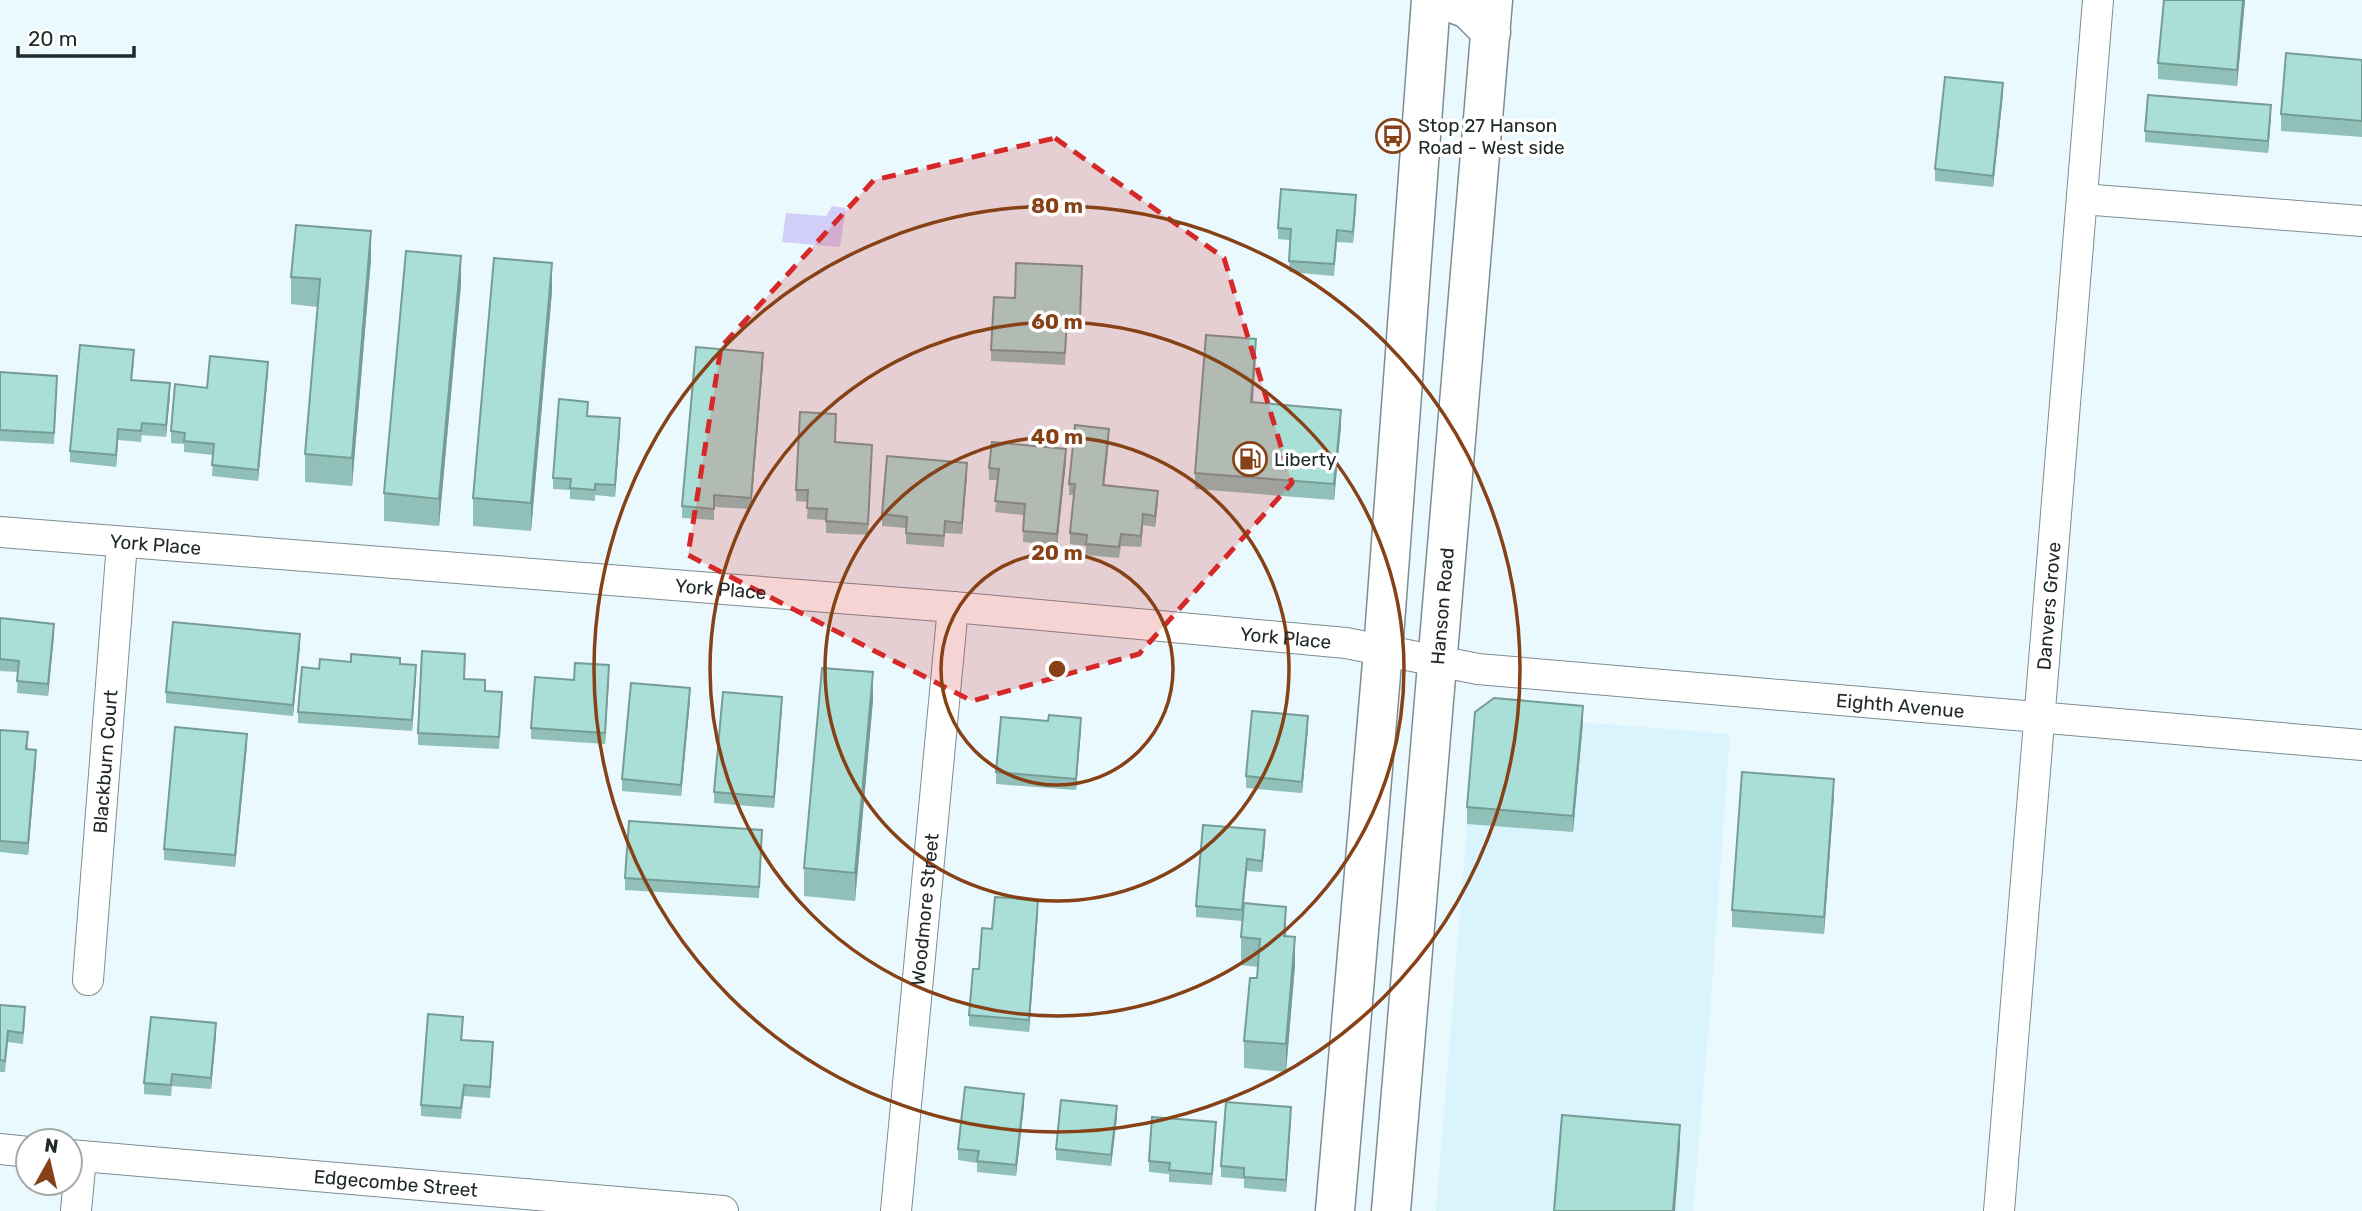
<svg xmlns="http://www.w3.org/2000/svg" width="2362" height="1211" viewBox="0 0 2362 1211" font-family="Rubik,sans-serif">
<rect width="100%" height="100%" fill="#eaf9fd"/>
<!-- built -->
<path fill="#d9f4fd" d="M1494 715 1730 734 1710 1013 1693 1211H1436L1475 728Z"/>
<!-- water -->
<path fill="#d1cff8" d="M832 206 846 208 840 247 782 242 786 213 826 216Z"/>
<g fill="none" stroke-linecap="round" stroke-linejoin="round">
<!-- minor casing -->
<g stroke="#7c8d93" stroke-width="32">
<g id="minor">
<path d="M2082 199 2362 221"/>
<path id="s1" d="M0 532 953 607 1346 643 1478 669 2362 745"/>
<path id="s2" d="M88 980 122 543"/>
<path d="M0 1149 28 1152"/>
<path id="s3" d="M70 1155 723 1211"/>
<path d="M76 1211 81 1156"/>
<path id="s4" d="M896 1211 953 607"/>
<path id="s5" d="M1999 1211 2098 0"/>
</g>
</g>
<!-- secondary casing -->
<g stroke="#7c8d93" stroke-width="41">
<g id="secondary">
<path d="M1444 0 1468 9 1491 32"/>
<path d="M1335 1211 1383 651 1431 0"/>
<path id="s6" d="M1391 1211 1493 0"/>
</g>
</g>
<!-- minor -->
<use href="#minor" stroke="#fff" stroke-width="30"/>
<!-- secondary -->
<use href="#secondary" stroke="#fff" stroke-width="38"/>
</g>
<!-- wall -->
<path fill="#91c0b9" d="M2164 0H2245L2237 86 2158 79V63Z
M2362 60V137L2281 131V114Z
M2003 94 1993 187 1935 181V169Z
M2271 116 2268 153 2145 142V131Z
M1356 206 1353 243 1337 242 1334 276 1289 272 1290 240 1278 239V228Z
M371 259 352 486 305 482V454L318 307 291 304V277Z
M1082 277 1080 330 1067 329 1065 365 991 361V350L1015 298Z
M461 284 439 526 384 521V493Z
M552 291 531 531 473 526V498Z
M1256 355 1253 402 1341 426 1334 500 1195 489V473Z
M134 361 132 380 170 395 166 437 142 435 141 442 118 440 116 467 70 462V451Z
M763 364 751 509 714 507V520L682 518V506Z
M0 372 57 387 54 444 0 441Z
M268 373 258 481 212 476 213 455 184 452V444L171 443V431L207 388Z
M588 417 620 430 615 497 595 495V501L570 499V490L553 489V478Z
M1109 440 1104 485 1158 502 1155 527 1143 525 1141 547 1121 546 1119 558 1086 555V546L1070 544V533L1074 495H1069V484Z
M835 442 872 456 868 535 826 533V520L807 519 808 502 796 501V490Z
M1066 461 1057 546 1023 542 1024 515 995 512 998 480H989V468Z
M967 475 962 534 945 533 944 547 906 544V528L882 526V514Z
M0 618 54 635 48 696 17 693 18 672 0 671Z
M300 646 293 716 166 703V692Z
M351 662 400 664 416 676 412 731 298 723V712L319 669Z
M609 676 605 744 531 739V728L574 680Z
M465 679 485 691 502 704 499 749 418 745V733Z
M690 700 681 796 622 791V779Z
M873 700 855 901 804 896V868Z
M782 708 774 808 714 803V792Z
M1583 722 1573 832 1467 824V807Z
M1308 728 1302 793 1246 788V776Z
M1081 729 1076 790 996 784V772Z
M0 730 28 744V749L36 762 28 855 0 852Z
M247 745 235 867 164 860V849Z
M1834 795 1824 934 1732 927V910Z
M762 841 759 898 625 890V878Z
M1265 842 1262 872 1247 871 1242 921 1196 917V906Z
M1038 912 1029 1032 969 1026V1015L979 969 992 929Z
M1286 936 1295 965 1286 1072 1244 1068V1041L1257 978 1258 967 1241 965V937Z
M0 1005 25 1018 23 1044 8 1042 5 1072H0Z
M463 1028 462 1040 493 1053 490 1098 464 1096 461 1119 421 1116V1105Z
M216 1035 211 1089 172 1086 171 1096 144 1094V1083Z
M1024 1105 1016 1176 977 1172V1163L958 1160V1149Z
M1117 1117 1111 1166 1056 1160V1149Z
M1291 1118 1286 1192 1244 1188V1179L1221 1177V1166Z
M1216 1133 1212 1185 1169 1182V1174L1149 1172V1161Z"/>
<!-- shaded-wall -->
<path fill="#769c96" d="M2243 0H2245L2237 86V70Z
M2003 83V94L1993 187V176Z
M2271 105V116L2268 153V141Z
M1356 195V206L1353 243V232Z
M371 231V259L352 486V458Z
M461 256V284L439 526V499Z
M552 263V291L531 531V503Z
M1256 339V355L1251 419V402Z
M763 353V364L751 509V498Z
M268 362V373L258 481V470Z
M170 383V395L166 437V425Z
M1341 410V426L1334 500V484Z
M620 418V430L615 497V485Z
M118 429V440L116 467V455Z
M1109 429V440L1103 496V485Z
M1066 449V461L1057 546V534Z
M967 463V475L962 534V523Z
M1158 491V502L1155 527V516Z
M1143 514V525L1141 547V536Z
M54 624V635L48 696V684Z
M300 634V646L293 716V705Z
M416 665V676L412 731V720Z
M609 665V676L605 744V733Z
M873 672V700L855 901V873Z
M690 688V700L681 796V785Z
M782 697V708L774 808V797Z
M1583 706V722L1573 832V816Z
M1308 716V728L1302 793V782Z
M1081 718V729L1076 790V779Z
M247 734V745L235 867V855Z
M36 750V762L28 855V843Z
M1834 779V795L1824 934V917Z
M1265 830V842L1262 872V861Z
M1247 859V871L1242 921V910Z
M1038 900V912L1029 1032V1020Z
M1286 907V935L1284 964V936Z
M1295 937V965L1286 1072V1044Z
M216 1023V1035L211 1089V1078Z
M1024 1094V1105L1016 1176V1165Z
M1117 1106V1117L1111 1166V1155Z
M1291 1107V1118L1286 1192V1180Z
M1680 1125V1146L1675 1211H1673Z"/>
<!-- building -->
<path fill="#a9dfd7" stroke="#769c96" stroke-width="2" d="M2164 0H2243L2237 70 2158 63Z
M2286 53 2362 60V121L2281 114Z
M1945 77 2003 83 1993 176 1935 169Z
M2148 95 2271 105 2268 141 2145 131Z
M1281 189 1356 195 1353 232 1337 230 1334 264 1289 261 1291 229 1278 228Z
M296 225 371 231 352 458 305 454 320 279 291 277Z
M406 251 461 256 439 499 384 493Z
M494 258 552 263 531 503 473 498Z
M1016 263 1082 266 1080 318H1067L1065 353 991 350 994 297 1015 298Z
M1206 335 1256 339 1251 402 1341 410 1334 484 1195 473Z
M80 345 134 350 131 380 170 383 166 425 142 423 141 431 118 429 116 455 70 451Z
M696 347 763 353 751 498 714 495V509L682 506Z
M210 356 268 362 258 470 212 465 214 444 184 441 185 433 171 431 175 384 207 388Z
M0 372 57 376 54 433 0 430Z
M559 399 588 402 587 416 620 418 615 485 595 484V490L570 488 571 479 553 478Z
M800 412 836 414 835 442 872 445 868 524 826 521 827 509 807 508 808 490H796Z
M1075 425 1109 429 1103 485 1158 491 1155 516 1143 514 1141 536 1121 534 1119 547 1086 544 1087 535 1070 533 1075 484H1069Z
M992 442 1066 449 1057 534 1023 531 1025 504 995 501 999 469 989 468Z
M887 456 967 463 962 523 945 521 944 536 906 533 907 517 882 514Z
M0 618 54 624 48 684 17 681 19 661 0 659Z
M173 622 300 634 293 705 166 692Z
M422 651 465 654 464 679 485 680V691L502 692 499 737 418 733Z
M351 654 400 658V664L416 665 412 720 298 712 302 667 319 669 320 659 351 662Z
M575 663 609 665 605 733 531 728 535 677 574 680Z
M822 668 873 672 855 873 804 868Z
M631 683 690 688 681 785 622 779Z
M723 692 782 697 774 797 714 792Z
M1494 698 1583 706 1573 816 1467 807 1475 712Z
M1252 711 1308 716 1302 782 1246 776Z
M1049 715 1081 718 1076 779 996 772 1001 717 1048 721Z
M175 727 247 734 235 855 164 849Z
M0 730 28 732 26 749 36 750 28 843 0 841Z
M1742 772 1834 779 1824 917 1732 910Z
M629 821 762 830 759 887 625 878Z
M1203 825 1265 830 1262 861 1247 859 1242 910 1196 906Z
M995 897 1038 900 1029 1020 969 1015 973 969H979L982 928 992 929Z
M1244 903 1286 907 1284 936 1295 937 1286 1044 1244 1041 1250 978H1257L1260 939 1241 937Z
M0 1005 25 1007 23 1033 8 1031 5 1061 0 1060Z
M428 1014 463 1017 461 1040 493 1042 490 1087 464 1085 461 1108 421 1105Z
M151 1017 216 1023 211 1078 172 1074 171 1085 144 1083Z
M965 1087 1024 1094 1016 1165 977 1161 979 1151 958 1149Z
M1061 1100 1117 1106 1111 1155 1056 1149Z
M1226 1102 1291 1107 1286 1180 1244 1177V1168L1221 1166Z
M1562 1115 1680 1125 1673 1211H1554Z
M1152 1117 1216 1122 1212 1174 1169 1170 1170 1163 1149 1161Z"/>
<!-- marked area -->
<path fill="#d62828" fill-opacity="0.2" stroke="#d62828" stroke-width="5" stroke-dasharray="14 9" stroke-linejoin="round" d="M1055 138 1224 258 1292 483 1139 654 972 701 688 555 721 347 874 180Z"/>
<!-- distance rings -->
<g fill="none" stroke="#864216" stroke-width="3.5">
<circle cx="1057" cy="669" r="116"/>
<circle cx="1057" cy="669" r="232"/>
<circle cx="1057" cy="669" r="347"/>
<circle cx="1057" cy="669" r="463"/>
</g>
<!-- icons -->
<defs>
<g id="bus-ring" transform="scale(1.75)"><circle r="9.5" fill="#fff" stroke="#864216" stroke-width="1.5"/><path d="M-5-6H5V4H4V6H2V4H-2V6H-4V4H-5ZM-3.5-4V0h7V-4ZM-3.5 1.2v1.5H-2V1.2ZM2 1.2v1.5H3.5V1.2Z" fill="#864216"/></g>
<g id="fuel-ring" transform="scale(1.75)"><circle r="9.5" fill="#fff" stroke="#864216" stroke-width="1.5"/><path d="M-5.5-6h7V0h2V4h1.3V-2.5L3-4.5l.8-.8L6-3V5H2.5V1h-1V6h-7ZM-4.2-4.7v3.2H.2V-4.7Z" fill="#864216"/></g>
</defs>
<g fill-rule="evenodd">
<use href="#bus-ring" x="1393" y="136"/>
<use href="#fuel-ring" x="1250" y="459"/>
</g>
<g text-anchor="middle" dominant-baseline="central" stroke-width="7" stroke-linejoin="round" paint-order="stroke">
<!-- poi labels -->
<g font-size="19" fill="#22292b" stroke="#fff" text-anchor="start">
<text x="1418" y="125">Stop 27 Hanson<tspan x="1418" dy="22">Road - West side</tspan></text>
<text x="1274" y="459">Liberty</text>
</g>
<!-- street labels -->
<g font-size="19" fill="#22292b" stroke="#fff">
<text stroke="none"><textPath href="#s1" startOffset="156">York Place</textPath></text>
<text stroke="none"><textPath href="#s1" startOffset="723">York Place</textPath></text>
<text stroke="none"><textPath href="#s5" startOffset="607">Danvers Grove</textPath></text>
<text stroke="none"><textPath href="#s6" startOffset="607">Hanson Road</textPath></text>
<text stroke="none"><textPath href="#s1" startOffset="1290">York Place</textPath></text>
<text stroke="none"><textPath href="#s1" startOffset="1909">Eighth Avenue</textPath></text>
<text stroke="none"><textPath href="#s2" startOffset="219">Blackburn Court</textPath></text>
<text stroke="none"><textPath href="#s4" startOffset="303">Woodmore Street</textPath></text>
<text stroke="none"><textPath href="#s3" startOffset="327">Edgecombe Street</textPath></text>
</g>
</g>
<circle cx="1057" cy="669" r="10" fill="#864216" stroke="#fff" stroke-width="3.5"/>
<g font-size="21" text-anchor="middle" font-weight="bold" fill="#864216" stroke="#fff" stroke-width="7" stroke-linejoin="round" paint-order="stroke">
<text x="1057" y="213">80 m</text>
<text x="1057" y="329">60 m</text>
<text x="1057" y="444">40 m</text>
<text x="1057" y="560">20 m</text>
</g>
<!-- north arrow -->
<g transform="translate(49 1162) rotate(8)"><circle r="33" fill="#ffffff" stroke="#a7a9aa" stroke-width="2"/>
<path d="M0-5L12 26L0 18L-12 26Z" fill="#864216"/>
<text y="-10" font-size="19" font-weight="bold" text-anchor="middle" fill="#22292b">N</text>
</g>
<!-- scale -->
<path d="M18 46v10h116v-10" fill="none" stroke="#22292b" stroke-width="3.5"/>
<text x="28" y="46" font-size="21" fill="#22292b" stroke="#ffffff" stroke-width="5" paint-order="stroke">20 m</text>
</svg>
